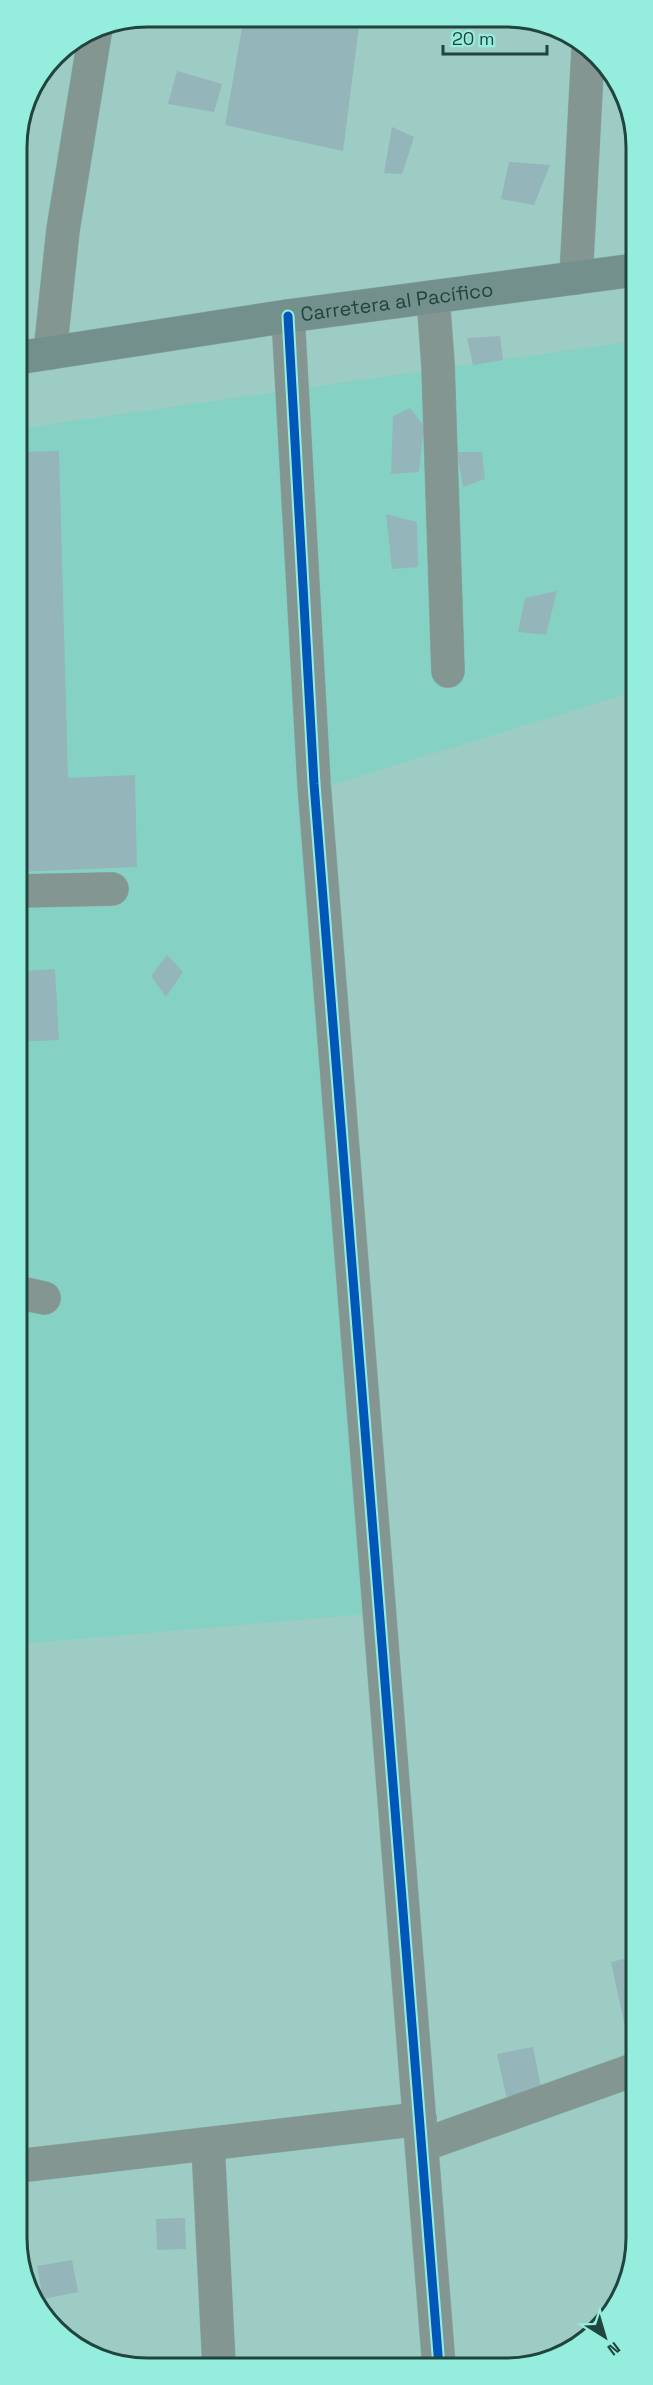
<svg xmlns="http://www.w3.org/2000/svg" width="653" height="2385" viewBox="0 0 653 2385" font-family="'Space Grotesk',sans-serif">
<rect width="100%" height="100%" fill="#9cccc3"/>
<!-- built -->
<path fill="#85d2c4" d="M635 341 636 691 321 788 381 1613 17 1644V429Z"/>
<!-- building -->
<path fill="#94b5ba" d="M244 17 360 18 343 151 225 125Z
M177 71 222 84 214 112 168 104Z
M392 127 414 137 402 174 384 173Z
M509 162 550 165 534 205 501 199Z
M500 336 503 360 473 365 467 338Z
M410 408 424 426 419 472 391 474 393 416Z
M59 451 68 778 135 775 137 867 17 872V452Z
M457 452H482L485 479 463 487Z
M386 514 417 522 418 567 392 569Z
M557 591 546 635 518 632 525 598Z
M17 935H26L27 971 55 969 59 1040 17 1042Z
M167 955 183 972 166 997 151 976Z
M636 1956V2038L628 2040 611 1962Z
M533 2047 543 2097 508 2104 497 2054Z
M185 2218 186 2249 157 2250 156 2219Z
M72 2260 78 2292 43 2299 37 2266Z"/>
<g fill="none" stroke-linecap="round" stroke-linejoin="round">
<!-- minor casing -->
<g stroke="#85aaa3" stroke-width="34">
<path id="minor" d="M576 278 588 51
M433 297 438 365 448 671
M288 316 314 784 439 2367
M50 353 63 230 96 27
M17 891 112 889
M17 1292 44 1298
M208 2145 219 2366
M423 2145 636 2069
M18 2166 420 2119"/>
</g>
<!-- highway casing -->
<g stroke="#85aaa3" stroke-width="34">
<g id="highway">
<path id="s1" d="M17 358 288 316 635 270"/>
</g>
</g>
<!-- minor -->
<use href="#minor" stroke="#839692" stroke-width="33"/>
<!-- highway -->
<use href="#highway" stroke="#73908c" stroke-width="33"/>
<!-- cycleway casing -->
<g stroke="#95eddd" stroke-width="13">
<path id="cycleway" d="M288 316 314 784 439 2367"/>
</g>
<!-- cycleway -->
<use href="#cycleway" stroke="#0057b8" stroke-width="9"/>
</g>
<g text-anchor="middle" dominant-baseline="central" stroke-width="4.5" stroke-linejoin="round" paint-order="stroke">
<!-- street labels -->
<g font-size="20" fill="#20443e" stroke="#95eddd">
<text stroke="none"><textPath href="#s1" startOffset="384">Carretera al Pacífico</textPath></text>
</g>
</g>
<!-- crop -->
<path d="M0 0H653V2385H0ZM147 27H506A120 120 0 0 1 626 147V2238A120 120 0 0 1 506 2358H147A120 120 0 0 1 27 2238V147A120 120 0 0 1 147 27Z" fill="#95eddd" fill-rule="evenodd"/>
<path fill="none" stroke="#20443e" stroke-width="3" d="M147 27H506A120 120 0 0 1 626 147V2238A120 120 0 0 1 506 2358H147A120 120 0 0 1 27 2238V147A120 120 0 0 1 147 27Z"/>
<!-- north arrow -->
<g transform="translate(605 2337) rotate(143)" stroke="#95eddd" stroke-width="4.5" paint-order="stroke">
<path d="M0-4.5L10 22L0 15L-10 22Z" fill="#20443e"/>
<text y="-9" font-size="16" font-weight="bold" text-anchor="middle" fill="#20443e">N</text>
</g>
<!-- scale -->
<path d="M443 45v9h104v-9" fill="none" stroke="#20443e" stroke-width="3"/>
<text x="452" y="45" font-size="18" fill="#20443e" stroke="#95eddd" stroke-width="4.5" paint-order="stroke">20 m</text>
</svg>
